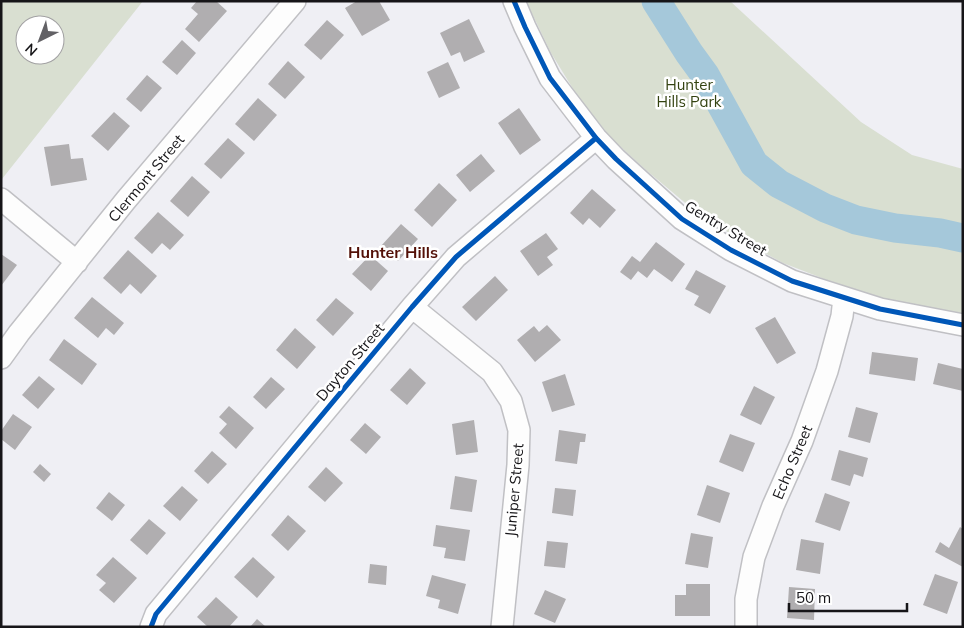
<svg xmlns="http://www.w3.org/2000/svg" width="964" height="628" viewBox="0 0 964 628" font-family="Mulish,sans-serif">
<rect width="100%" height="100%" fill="#efeff4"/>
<!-- green -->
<path fill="#d9dfd1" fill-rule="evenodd" d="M1 1H143L2 179 1 178ZM25 25H55V55H25Z
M526 1H730L861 122 912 155 963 169V315L889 300 827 280 783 263 737 238 696 212 646 170 612 139 578 97 551 53Z"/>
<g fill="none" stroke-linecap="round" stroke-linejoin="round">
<!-- river -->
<path stroke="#a5c8da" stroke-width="29" d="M656 1 689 53 705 75 754 164 779 184 825 208 856 220 895 228 940 233 963 238"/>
</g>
<!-- building -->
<path fill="#b0aeb0" d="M197 1H216L227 11 199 42 185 29 198 14 191 8Z
M357 1H379L390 20 362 36 345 8Z
M469 19 485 52 464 62 460 52 451 56 440 33Z
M327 20 344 35 321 60 304 45Z
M182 40 196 53 177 75 162 62Z
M288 61 305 77 285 99 268 84Z
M448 62 460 88 439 98 427 72Z
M147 75 162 88 141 112 126 99Z
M258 98 277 115 254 141 235 124Z
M519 108 541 140 520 155 498 123Z
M114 112 130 126 108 151 91 136Z
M228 138 245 153 221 179 204 164Z
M69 144 71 159 83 158 87 180 51 186 44 147Z
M481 154 495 171 470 192 456 175Z
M192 176 210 192 188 217 170 201Z
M439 183 457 200 432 227 414 210Z
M592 189 616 210 600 228 589 218 583 225 570 213Z
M158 212 184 235 170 250 162 243 152 254 134 238Z
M401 224 418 239 398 261 381 246Z
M546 233 558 249 547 257 553 265 538 276 520 251Z
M656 242 685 264 672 282 654 269 647 278 638 271 631 280 620 272 632 256 640 262Z
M128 250 157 276 141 294 130 284 121 294 103 278Z
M1 254 17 265 1 286Z
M370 255 388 271 371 291 352 274Z
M696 270 726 286 710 314 694 305 699 296 685 289Z
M495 276 508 290 476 321 462 307Z
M92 297 124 323 114 335 106 328 98 338 74 318Z
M336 298 354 313 333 336 316 320Z
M775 317 796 353 777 364 755 328Z
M547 325 561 340 535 362 517 340 534 326 539 332Z
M295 328 316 347 297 369 276 350Z
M64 339 97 364 82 385 49 360Z
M872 352 918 358 915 381 869 374Z
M938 363 963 369V391L933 384Z
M410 368 426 383 407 405 390 390Z
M565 374 575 405 552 412 542 382Z
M39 376 55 389 38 409 22 395Z
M271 377 285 389 266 409 253 397Z
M754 386 775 397 761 425 740 415Z
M229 406 254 428 236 449 219 433 227 424 219 417Z
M856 407 878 413 870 443 848 437Z
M13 414 32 427 15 450 1 439V431Z
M474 420 478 452 456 455 452 424Z
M365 423 381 437 366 454 350 440Z
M559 430 586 434 585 442H580L577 464 555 461Z
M730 434 755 443 743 472 719 462Z
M839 450 868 458 863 477 854 474 850 486 831 480Z
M212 451 227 464 208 484 194 471Z
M40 464 51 474 44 482 33 472Z
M326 467 343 483 325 502 308 487Z
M455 476 477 480 472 512 450 509Z
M707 485 730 493 720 523 697 515Z
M182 486 198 500 180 521 163 506Z
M555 488 576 490 573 516 552 513Z
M109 492 125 505 112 521 96 508Z
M825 493 850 502 840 531 815 522Z
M288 515 306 531 288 551 271 535Z
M149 519 166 533 147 555 130 540Z
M436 525 470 530 465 561 444 558 446 548 433 546Z
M960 527 963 529V567L935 552 940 542 949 548Z
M691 533 713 537 708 568 685 564Z
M801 539 824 543 820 574 796 570Z
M547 541 568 543 565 568 544 566Z
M113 557 137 578 114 603 99 590 106 583 96 575Z
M253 557 275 577 257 598 234 577Z
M370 564 387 566 386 585 368 583Z
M935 574 958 582 947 614 923 605Z
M432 575 466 584 458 614 438 608 440 600 426 596Z
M686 584H710V616H675V595H686Z
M789 587 815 589 814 620 787 618Z
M545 590 566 599 555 623 534 614Z
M216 597 238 617 229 627H208L197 617Z
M257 619 266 627H250Z"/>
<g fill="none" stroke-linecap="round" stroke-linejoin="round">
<!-- minor casing -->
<g stroke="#c0c0c4" stroke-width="24">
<path id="minor" d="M514 1 525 27 550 78 596 138 616 159 682 219 731 250 792 281 880 309 963 325
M1 199 77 262
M412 307 492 372 511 401 519 430 518 465 502 627
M1 358 19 333 126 200 295 1
M151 627 156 614 412 307 456 257 596 138
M746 627V599L754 557 773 506 802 441 827 371 842 316 844 298"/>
</g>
<!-- minor -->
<use href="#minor" stroke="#fdfdfd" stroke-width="21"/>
<!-- cycleway casing -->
<g stroke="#fff" stroke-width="8">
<path id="cycleway" d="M514 1 525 27 550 78 596 138 616 159 682 219 731 250 792 281 880 309 963 325
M151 627 156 614 412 307 456 257 596 138"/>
</g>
<!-- cycleway -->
<use href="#cycleway" stroke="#0057b8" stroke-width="5"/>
</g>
<g text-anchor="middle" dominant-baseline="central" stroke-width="5" stroke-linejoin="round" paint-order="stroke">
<!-- park labels -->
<g font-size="15" fill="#344311" stroke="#fff">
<text x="689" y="84">Hunter<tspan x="689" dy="17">Hills Park</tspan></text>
</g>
<!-- street labels -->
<g font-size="15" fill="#161518" stroke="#fff">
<text transform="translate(146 178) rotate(-50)">Clermont Street</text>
<text transform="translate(726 228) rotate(31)">Gentry Street</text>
<text transform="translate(350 362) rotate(-50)">Dayton Street</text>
<text transform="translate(792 462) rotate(-67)">Echo Street</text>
<text transform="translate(514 490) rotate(-85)">Juniper Street</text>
</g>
<!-- neighbourhood labels -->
<g font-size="16" font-weight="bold" fill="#531007" stroke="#fff">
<text x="393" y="252">Hunter Hills</text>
</g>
</g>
<!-- border -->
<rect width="964" height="628" fill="none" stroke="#161518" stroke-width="5"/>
<!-- north arrow -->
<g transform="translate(40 40) rotate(222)"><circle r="24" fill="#ffffff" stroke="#a2a1a3"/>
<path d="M0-4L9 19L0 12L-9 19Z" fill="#626165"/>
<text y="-8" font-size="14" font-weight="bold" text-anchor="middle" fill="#161518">N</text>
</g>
<!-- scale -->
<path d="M789 603v8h118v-8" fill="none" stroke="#161518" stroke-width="2.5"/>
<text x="796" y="603" font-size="15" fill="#161518" stroke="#ffffff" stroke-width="4" paint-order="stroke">50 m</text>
</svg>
